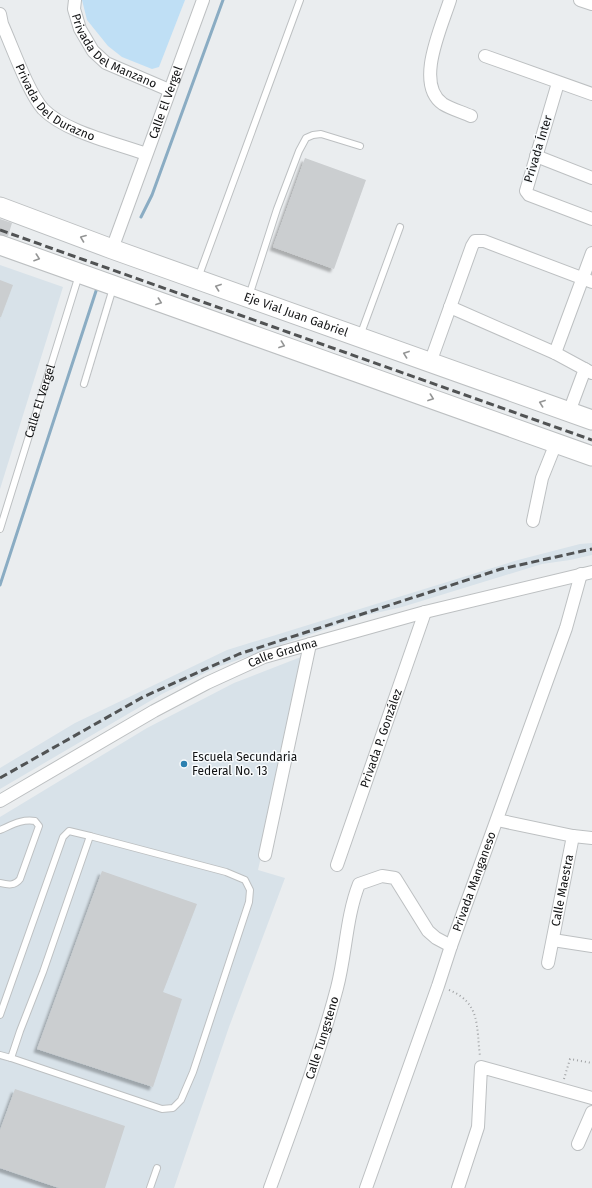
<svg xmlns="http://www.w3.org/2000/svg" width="592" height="1188" viewBox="0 0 592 1188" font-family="'Fira Sans',sans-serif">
<defs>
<filter id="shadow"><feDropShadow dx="-3.5" dy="3.5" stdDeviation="1" flood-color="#0004"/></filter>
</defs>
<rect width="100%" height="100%" fill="#eaedef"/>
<!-- built -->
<path fill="#d8e2e9" d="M0 265 63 287 0 489Z
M592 543V555L570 560 542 564 402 607 363 616 215 668 162 694 0 789V768L75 723 227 650 518 560 580 544Z
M306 655 258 870 285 878 229 1027 174 1188H0V817L147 728 234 683Z"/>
<!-- green -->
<path fill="#bfdff5" d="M82 0H185L159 67 152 69 122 57 108 46 87 20Z"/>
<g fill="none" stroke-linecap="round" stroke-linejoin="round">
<!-- stream -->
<path stroke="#8aacc3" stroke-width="3" d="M141 217 152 195 223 0
M0 585 97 288"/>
</g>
<!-- building -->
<path fill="#cbced0" filter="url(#shadow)" d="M305 158 366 180 334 269 273 247Z
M0 219 12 223 8 236 0 234Z
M0 280 13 285 1 317H0Z
M102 871 197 904 163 992 182 999 153 1087 37 1049Z
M15 1089 125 1126 105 1188H59L0 1168V1130Z"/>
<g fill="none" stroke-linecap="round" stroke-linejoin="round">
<!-- service casing -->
<g stroke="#bdc0c2" stroke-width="8">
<g id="service">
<path d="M198 278 300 0"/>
<path d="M249 296 277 209 299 151 306 138 313 135 321 134 360 146"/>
<path d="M360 336 400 227"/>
<path d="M84 384 113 288"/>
<path id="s1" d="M0 529 79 275"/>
<path d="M0 830C12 825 21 819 35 821L39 826 20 879C15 886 8 885 0 883"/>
<path d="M0 1015 63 837 69 831 90 836 43 972 20 1031 11 1058 0 1055"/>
<path d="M11 1058 162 1109 173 1108 181 1100 193 1072 249 902 250 890 245 880 226 872 90 836"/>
<path d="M150 1188 157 1168"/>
</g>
</g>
<!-- minor casing -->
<g stroke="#bdc0c2" stroke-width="14">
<g id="minor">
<path id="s2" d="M75 0 74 9 80 29 93 51 106 63 169 90"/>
<path d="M450 0C442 26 414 84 443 104 451 109 462 112 471 116"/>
<path d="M580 0 592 4"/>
<path id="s3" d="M0 14 2 24C12 46 28 92 43 109 65 132 116 143 146 154"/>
<path d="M485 56 592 94"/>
<path d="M558 83 526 191 529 195 592 219"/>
<path d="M536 156 592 178"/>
<path id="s4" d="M112 249 203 0"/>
<path d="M450 307 555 353 592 373"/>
<path d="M555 353 592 253"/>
<path d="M430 363 472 246 475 241H484L592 282"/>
<path d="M569 412 585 369"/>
<path d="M533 521 542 478 556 443"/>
<path id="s5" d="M0 801 154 711 207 683 264 657 425 612 592 572"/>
<path d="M497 820 573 836 592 838"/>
<path d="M265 855 310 644"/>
<path id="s6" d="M337 865 425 612"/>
<path d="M553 940 592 946"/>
<path id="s7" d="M548 963 573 836"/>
<path d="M578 1144 592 1112"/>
<path id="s8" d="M270 1188C294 1122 319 1056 337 988 346 954 346 917 359 884L382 876 395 878 428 931 436 938 451 946"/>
<path id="s9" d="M366 1188 438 986 451 946 566 628 581 574"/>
<path d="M458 1188 478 1127 481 1067 592 1098"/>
</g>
</g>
<!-- primary casing -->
<g stroke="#bdc0c2" stroke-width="21">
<g id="primary">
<path id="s10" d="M0 207 112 249 592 420"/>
<path d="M0 245 592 456"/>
</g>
</g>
<!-- path -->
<path stroke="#a1a3a5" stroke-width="2" stroke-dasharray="1 3" stroke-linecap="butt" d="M449 990C481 1003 476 1026 480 1056
M564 1079 570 1059 592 1063"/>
<!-- service -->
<use href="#service" stroke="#fff" stroke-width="6"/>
<!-- minor -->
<use href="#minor" stroke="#fff" stroke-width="12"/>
<!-- primary -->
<use href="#primary" stroke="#fff" stroke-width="19"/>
<!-- rail -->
<path stroke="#515354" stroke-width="3" stroke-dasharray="8 4" stroke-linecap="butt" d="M0 230 592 440
M0 778 143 697 239 654 501 569 592 549"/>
</g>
<!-- one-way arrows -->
<defs><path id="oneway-chevron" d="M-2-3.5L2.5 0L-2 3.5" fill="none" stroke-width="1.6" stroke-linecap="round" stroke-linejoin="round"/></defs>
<g stroke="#949595">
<use href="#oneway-chevron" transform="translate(83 238) rotate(-159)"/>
<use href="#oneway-chevron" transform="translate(37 258) rotate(19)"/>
<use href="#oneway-chevron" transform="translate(218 287) rotate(-160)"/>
<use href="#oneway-chevron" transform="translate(159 302) rotate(20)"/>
<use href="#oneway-chevron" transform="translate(282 345) rotate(20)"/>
<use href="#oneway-chevron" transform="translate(406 354) rotate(-160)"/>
<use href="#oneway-chevron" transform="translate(431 398) rotate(20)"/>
<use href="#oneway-chevron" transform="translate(542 403) rotate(-160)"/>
</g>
<!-- markers -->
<circle fill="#2b80b0" stroke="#f8fbfd" stroke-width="1.5" cx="184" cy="764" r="4"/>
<g text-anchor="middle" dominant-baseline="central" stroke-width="3" stroke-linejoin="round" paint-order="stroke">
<!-- street labels -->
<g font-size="12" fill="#121314" stroke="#f8fbfd">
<text stroke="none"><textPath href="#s2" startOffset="71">Privada Del Manzano</textPath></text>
<text stroke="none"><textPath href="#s3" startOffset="109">Privada Del Durazno</textPath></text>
<text stroke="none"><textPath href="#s4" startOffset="156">Calle El Vergel</textPath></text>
<text transform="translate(538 149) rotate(-73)">Privada Ínter</text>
<text stroke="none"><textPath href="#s10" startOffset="315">Eje Vial Juan Gabriel</textPath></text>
<text stroke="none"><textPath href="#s1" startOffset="134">Calle El Vergel</textPath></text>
<text stroke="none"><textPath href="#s5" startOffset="320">Calle Gradma</textPath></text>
<text stroke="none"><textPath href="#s6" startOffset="134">Privada P. González</textPath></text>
<text stroke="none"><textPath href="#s9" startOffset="325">Privada Manganeso</textPath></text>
<text stroke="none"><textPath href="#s7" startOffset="74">Calle Maestra</textPath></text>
<text stroke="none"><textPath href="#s8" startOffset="159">Calle Tungsteno</textPath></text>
</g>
<!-- poi labels -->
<g font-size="12" fill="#121314" stroke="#f8fbfd" text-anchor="start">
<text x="192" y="757">Escuela Secundaria<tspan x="192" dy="14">Federal No. 13</tspan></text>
</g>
</g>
</svg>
